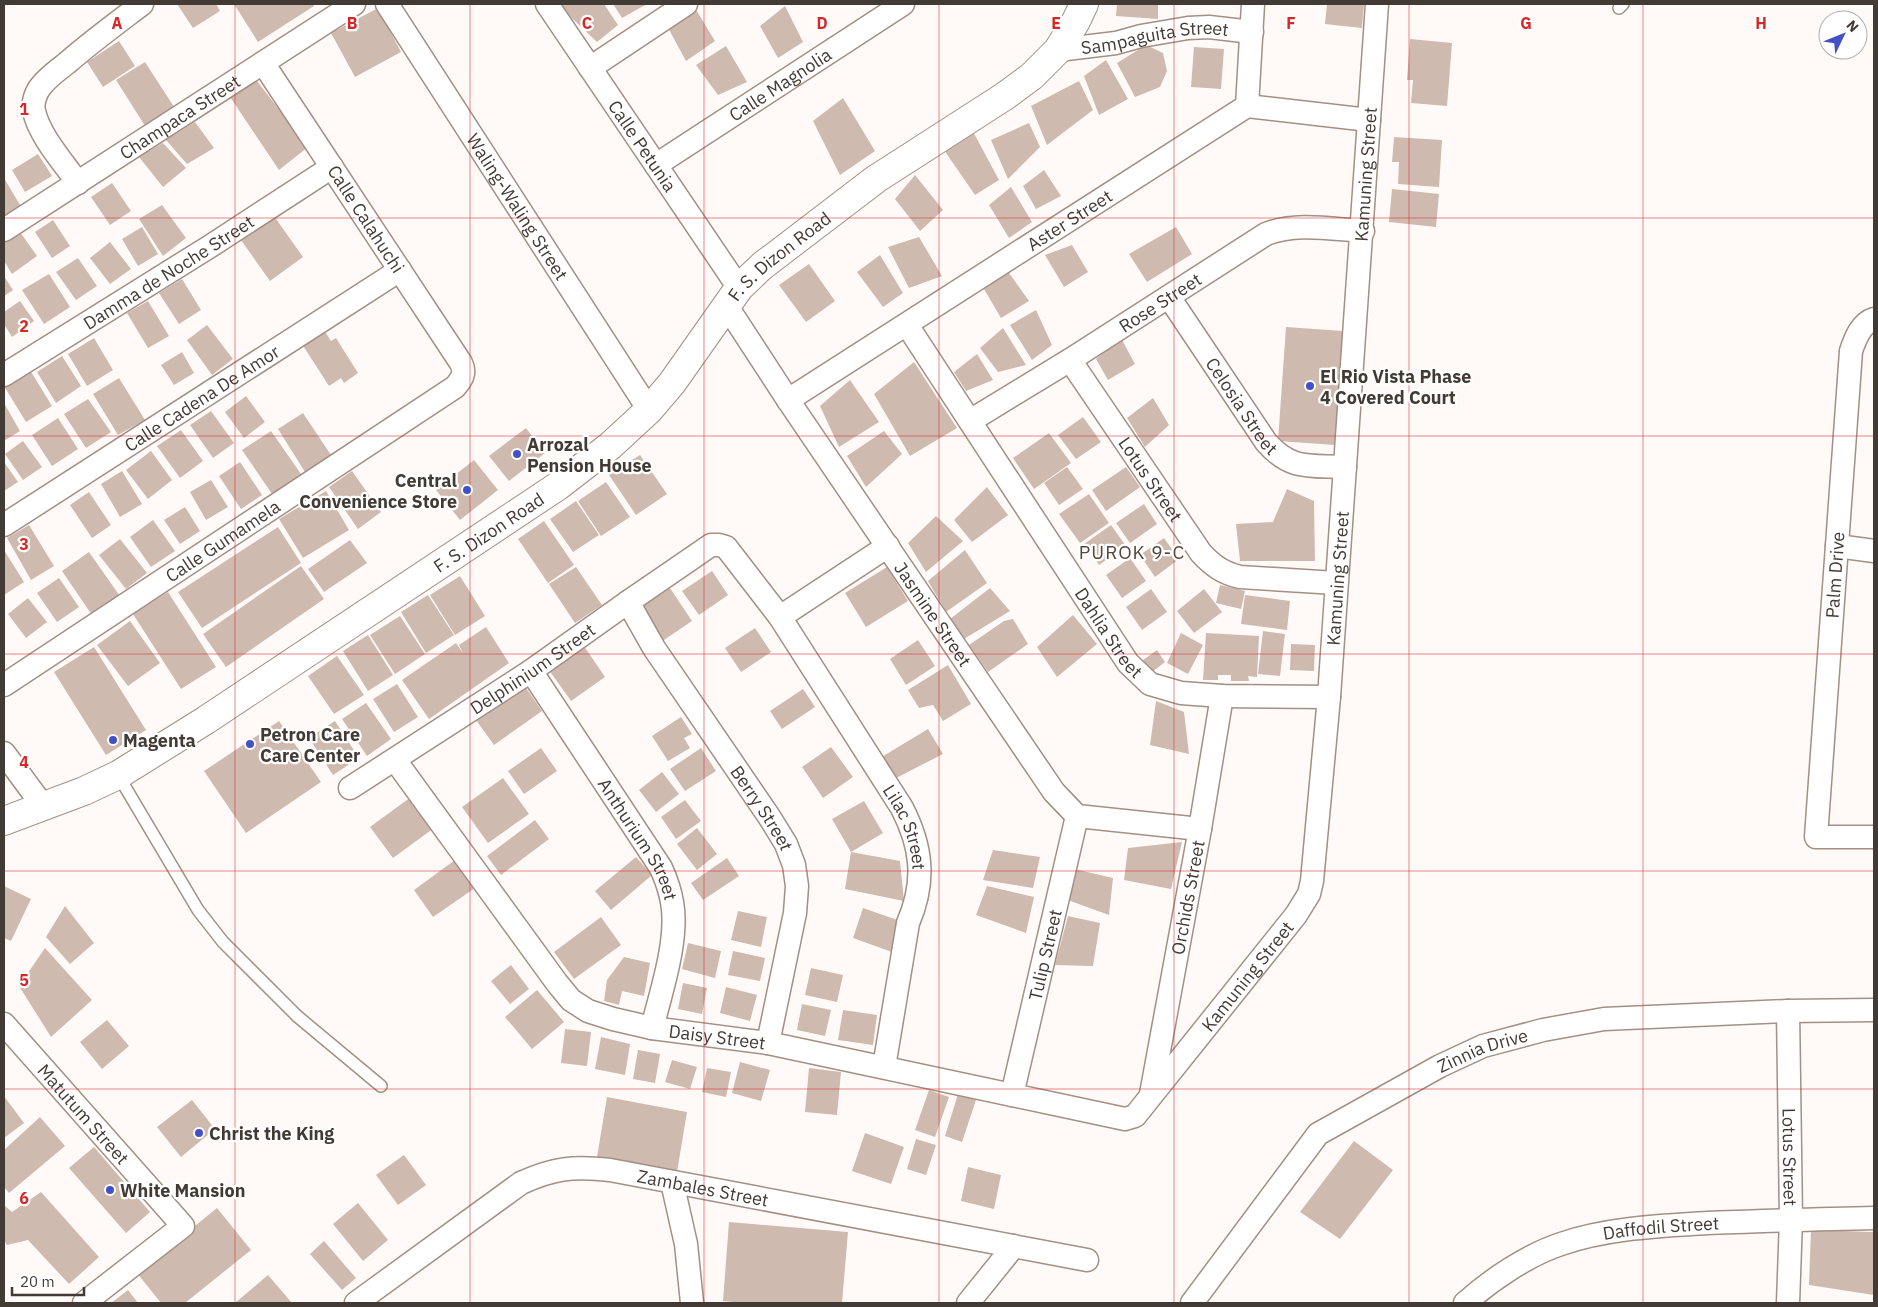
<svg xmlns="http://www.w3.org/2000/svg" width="1878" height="1307" viewBox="0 0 1878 1307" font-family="'IBM Plex Sans',sans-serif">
<rect width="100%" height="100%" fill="#fffaf8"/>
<!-- building -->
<path fill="#cfbaaf" d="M177 4H216L220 11 193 28Z
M234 4H313L314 6 258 42Z
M557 4H604L618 25 597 42Z
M613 4H647L622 18Z
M1117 4H1158V19L1116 16Z
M1327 4H1364L1362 28 1325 24Z
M785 6 803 42 778 58 760 26Z
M378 8 401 52 355 77 331 33Z
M695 8 715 41 686 61 667 26Z
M1410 39 1452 43 1447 106 1411 103 1413 80H1407Z
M119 41 135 66 103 87 87 62Z
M1146 45 1163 53 1167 71 1160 87 1135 97 1117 63Z
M726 46 747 82 718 95 696 65Z
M1194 47 1224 49 1221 89 1191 87Z
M1106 60 1128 99 1099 115 1084 76Z
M145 62 176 110 147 129 116 80Z
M257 81 308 147 279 170 230 97Z
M1079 81 1093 110 1047 145 1031 106Z
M843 98 875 151 840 175 813 121Z
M195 122 214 148 187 164 166 140Z
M1029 123 1040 147 1008 179 991 140Z
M970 126 999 180 975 195 944 150Z
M1394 137 1442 140 1439 187 1398 184 1399 162H1392Z
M163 143 186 168 163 187 139 157Z
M38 154 52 176 25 192 12 170Z
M1044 170 1061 196 1036 209 1023 186Z
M915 175 943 210 920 231 895 199Z
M4 178 23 210 4 221Z
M112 183 131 211 110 225 91 197Z
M1011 187 1032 222 1009 238 989 205Z
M1392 189 1439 194 1436 227 1389 222Z
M162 205 186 238 163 256 139 219Z
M274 216 303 257 270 281 241 240Z
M53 220 70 246 52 258 35 232Z
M142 227 158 254 138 266 122 239Z
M1176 227 1192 254 1147 282 1129 254Z
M20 232 37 256 12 274 4 261V243Z
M919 237 942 276 909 288 888 247Z
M110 242 131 269 110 284 90 258Z
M1072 245 1088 272 1064 287 1045 255Z
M880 255 903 293 883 307 857 272Z
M78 258 97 286 76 300 56 272Z
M809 264 835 301 806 322 779 285Z
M1007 270 1029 301 1001 318 984 289Z
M49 274 70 307 44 324 22 290Z
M4 276 13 290 4 296Z
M182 279 201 310 179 324 159 293Z
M20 301 34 321 12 337 4 324V312Z
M148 301 169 336 148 348 127 313Z
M1036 310 1052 345 1032 360 1010 325Z
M207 325 233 359 212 375 187 340Z
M1286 327 1343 331 1335 445 1278 441Z
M1003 328 1026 365 998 372 980 348Z
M324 330 331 341 336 338 358 373 344 383 341 378 329 386 302 344Z
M94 338 113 370 87 386 68 354Z
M1121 338 1135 364 1108 380 1096 359Z
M182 352 194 373 174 385 161 365Z
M977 354 993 380 966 391 954 372Z
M62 356 81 386 56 403 37 372Z
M914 362 957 428 910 456 874 394Z
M30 370 52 406 26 422 4 386Z
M119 378 145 420 118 435 93 394Z
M850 380 879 422 839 447 820 406Z
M246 396 265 422 244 438 225 412Z
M1153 398 1169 425 1145 447 1127 418Z
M88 399 111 432 86 448 64 414Z
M4 403 20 431 4 441Z
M211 411 234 443 213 458 190 425Z
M303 413 331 455 305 472 278 429Z
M1083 417 1101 442 1076 459 1058 435Z
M58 418 78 449 52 466 32 435Z
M526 428 545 453 509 481 489 456Z
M181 430 203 461 180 478 157 446Z
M271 431 301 474 272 494 242 450Z
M884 431 902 454 866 487 847 456Z
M1049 433 1071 463 1034 489 1013 458Z
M23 441 42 467 23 480 5 454Z
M151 451 172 480 148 499 126 470Z
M640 455 667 494 636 515 609 475Z
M474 460 498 490 460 520 436 490Z
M4 462 18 482 4 491Z
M240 462 262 495 241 509 219 476Z
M1067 467 1083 489 1059 505 1044 483Z
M1126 467 1140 487 1106 511 1092 490Z
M122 471 142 504 120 517 101 484Z
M352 471 381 512 358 529 329 487Z
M211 480 228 507 206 520 190 492Z
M606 482 630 517 601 536 578 501Z
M987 487 1008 515 972 542 954 520Z
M1287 489 1314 501 1315 561H1240L1236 524 1273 522Z
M326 491 349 530 303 558 279 519Z
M89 492 111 525 92 538 70 505Z
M1089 494 1109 523 1080 543 1059 514Z
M576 501 599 535 573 552 550 519Z
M1144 504 1157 524 1130 543 1116 523Z
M185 507 200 531 180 544 164 520Z
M936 516 963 541 926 572 908 543Z
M153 520 175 551 151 567 130 537Z
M544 521 574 565 548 583 518 539Z
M29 525 54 566 31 580 7 538Z
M1111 525 1126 546 1099 565 1084 544Z
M278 527 301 563 202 628 178 592Z
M1164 538 1179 559 1155 577 1140 555Z
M120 539 147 573 126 589 99 555Z
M350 540 367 563 324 592 308 569Z
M4 550 24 582 4 595Z
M965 550 987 583 946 612 928 581Z
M89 552 122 599 94 618 62 571Z
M1130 558 1146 581 1122 598 1106 575Z
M301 566 324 599 226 667 203 634Z
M576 567 602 605 575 623 549 584Z
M887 567 908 601 866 627 845 593Z
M712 571 728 595 699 615 682 591Z
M460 576 485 616 455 635 430 595Z
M59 578 79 607 57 622 37 593Z
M1220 585 1245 591 1241 609 1216 603Z
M670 588 692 621 661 642 638 609Z
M990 588 1010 611 964 639 950 619Z
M1151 589 1167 612 1142 630 1126 607Z
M1204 589 1222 612 1194 633 1177 611Z
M168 592 216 667 181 689 133 614Z
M428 595 454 635 426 653 401 612Z
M1245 595 1290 601 1287 630 1241 624Z
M28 598 47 622 26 638 8 614Z
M1073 615 1097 644 1057 677 1037 647Z
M400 616 425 654 395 674 370 635Z
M1013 619 1028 644 988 672 969 645 1004 621Z
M130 621 160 663 128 686 97 645Z
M486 627 509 663 429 719 402 680 456 643 463 653 459 645Z
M755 628 771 652 741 672 725 648Z
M1263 631 1285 634 1280 676 1258 674Z
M1181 633 1203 645 1188 674 1167 663Z
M1206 633 1259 636 1257 677 1248 676 1249 681H1231V675H1218V680H1203Z
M368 635 393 675 368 691 343 651Z
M918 640 935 666 906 685 890 659Z
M1291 644 1315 645 1314 671 1290 670Z
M584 646 605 677 571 701 549 670Z
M94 647 146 730 106 755 54 672Z
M1157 650 1165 662 1152 672 1143 660Z
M337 656 364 695 334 714 308 676Z
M948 665 971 704 943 721 933 705 919 708 908 690Z
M397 684 418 717 394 732 373 699Z
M524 685 542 711 494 745 476 720Z
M803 689 815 707 782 729 770 711Z
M1156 701 1184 712 1189 754 1150 745Z
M366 703 391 739 367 756 342 719Z
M681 717 692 734 684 738 690 748 668 761 652 736Z
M279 721 321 782 246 833 204 771Z
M335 721 359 758 333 775 309 738Z
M928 729 943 754 896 778 880 758Z
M831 747 853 777 823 798 802 767Z
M541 748 557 771 524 794 508 771Z
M701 748 716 771 685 791 670 769Z
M662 772 679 794 656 812 639 790Z
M503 778 529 814 488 843 462 807Z
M411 797 434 828 393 858 370 827Z
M685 800 701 821 676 839 661 817Z
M864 801 883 833 851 852 900 861 904 901 845 889 851 852 832 819Z
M535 820 549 839 501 875 487 856Z
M697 828 717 854 697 870 677 844Z
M1182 842 1171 889 1124 880 1128 848Z
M993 850 1040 857 1033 888 983 880Z
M636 857 652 875 611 910 595 891Z
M727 858 739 876 703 900 691 883Z
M455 860 475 888 433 917 414 890Z
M1070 868 1113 878 1109 915 1065 899Z
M4 886 31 899 11 941 4 938Z
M987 886 1034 897 1026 933 976 915Z
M65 906 94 943 70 964 46 937Z
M863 908 903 922 892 952 853 938Z
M738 911 767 917 761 947 731 940Z
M1068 916 1100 923 1093 966 1055 965Z
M601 917 621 945 574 979 554 952Z
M688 943 721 951 715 978 682 969Z
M45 948 92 1000 51 1037 19 986Z
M733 951 765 958 760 981 728 975Z
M624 957 650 963 644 996 622 991 619 1005 604 1001 607 980Z
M511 965 529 989 510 1004 491 981Z
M811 968 843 975 837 1002 805 995Z
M683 983 707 988 702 1014 678 1009Z
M726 987 757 995 750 1021 720 1013Z
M537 990 564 1022 532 1049 505 1017Z
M802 1004 831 1010 825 1036 797 1030Z
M843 1010 877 1015 873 1045 838 1040Z
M107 1020 129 1046 102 1069 80 1042Z
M565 1029 591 1032 587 1066 561 1063Z
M601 1037 630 1044 625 1075 595 1069Z
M638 1050 660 1054 655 1083 633 1079Z
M672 1060 697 1067 690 1089 665 1082Z
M740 1062 770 1070 761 1101 732 1093Z
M707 1068 731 1072 726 1097 702 1092Z
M809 1068 841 1072 837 1115 805 1112Z
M929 1090 949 1097 935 1137 915 1130Z
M958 1094 976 1100 962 1142 945 1136Z
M4 1096 24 1123 4 1138Z
M607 1097 687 1112 677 1172 597 1157Z
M192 1100 215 1129 181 1157 157 1127Z
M40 1117 65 1146 9 1193 4 1187V1150Z
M865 1133 904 1147 891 1184 852 1171Z
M916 1139 936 1145 926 1175 907 1169Z
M1354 1141 1393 1170 1340 1239 1300 1212Z
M94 1147 150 1212 126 1233 69 1168Z
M404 1155 426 1185 398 1205 376 1175Z
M968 1167 1001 1175 994 1209 961 1201Z
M41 1192 99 1257 69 1284 28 1240 7 1245 4 1240V1205L12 1212Z
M358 1203 388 1240 363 1261 333 1224Z
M217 1208 251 1250 185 1303H161L137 1273Z
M729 1222 848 1232 842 1303H744L723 1301Z
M1811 1230 1874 1232V1295L1809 1285Z
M324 1241 356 1278 342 1290 310 1254Z
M268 1275 292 1303H235Z
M128 1290 138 1303H111Z"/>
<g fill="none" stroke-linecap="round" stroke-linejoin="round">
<!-- service casing -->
<g stroke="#a38f84" stroke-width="14">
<path id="service" d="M1619 8 1623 4
M118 775 198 910 223 942 297 1016 381 1086"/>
</g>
<!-- minor casing -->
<g stroke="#a38f84" stroke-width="25">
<g id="minor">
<path id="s1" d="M387 4 649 410"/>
<path id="s2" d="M547 4 739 288"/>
<path id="s3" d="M1058 50 1116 43 1141 36 1188 28 1209 27 1252 32"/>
<path d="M590 68 686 4"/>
<path d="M1247 106 1253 4"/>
<path id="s4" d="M656 165 903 4"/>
<path d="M78 183C63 162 39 135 34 111 32 103 36 92 41 86 48 77 58 70 67 63 91 42 117 23 142 4"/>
<path id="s5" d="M4 230 354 4"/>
<path id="s6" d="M1169 297 1266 442C1291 471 1310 465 1345 467"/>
<path id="s7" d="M726 305 788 400 1054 792 1077 816 1200 829"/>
<path d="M1874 319C1861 323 1855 339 1851 351L1816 837H1874"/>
<path id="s8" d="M907 325 1128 663 1150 684 1181 693 1222 696 1329 697"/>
<path id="s9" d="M1070 360 1201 553C1213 566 1223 573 1240 577L1336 583"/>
<path id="s10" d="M4 375 209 247 332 167"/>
<path id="s11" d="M788 400 1247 106 1369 120"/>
<path id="s12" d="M970 421 1070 360 1266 234C1296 222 1331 229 1363 231"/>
<path id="s13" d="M4 525 400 270"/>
<path d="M1837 546 1874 551"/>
<path id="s14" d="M628 602 654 648 770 818 786 844 794 865 797 886 795 913 768 1043"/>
<path d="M780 617 888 546"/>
<path id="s15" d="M531 671 661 868C666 879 670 890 672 902 679 939 661 992 652 1028"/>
<path id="s16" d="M4 685 455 387C462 379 466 373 461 363L263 63"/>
<path d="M4 753 43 806"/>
<path id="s17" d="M395 760 557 983 571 1000 588 1011 613 1019 652 1028 768 1043 1125 1119 1135 1116 1296 915 1309 894 1312 881 1329 697 1377 4"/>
<path id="s18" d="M350 788 531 671 628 602 711 545H719L726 547 780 617 902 808C922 847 926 881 908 923L884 1067"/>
<path id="s19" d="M1788 1011 1791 1219 1788 1303"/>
<path id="s20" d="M4 1024 183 1226 84 1303"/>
<path id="s21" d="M1151 1094 1200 829 1222 696"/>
<path id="s22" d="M1012 1095 1077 816"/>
<path d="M672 1182 686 1244 692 1303"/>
<path id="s23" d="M356 1303 521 1183C554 1168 573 1166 610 1170L1087 1260"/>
<path d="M968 1303 1014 1246"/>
<path id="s24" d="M1192 1303 1318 1134 1440 1066 1483 1046 1543 1030 1604 1019 1788 1011 1874 1010"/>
<path id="s25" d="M1465 1303C1492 1279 1528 1255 1561 1244 1607 1228 1660 1226 1707 1223 1763 1221 1819 1219 1874 1218"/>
</g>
</g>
<!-- primary casing -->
<g stroke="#a38f84" stroke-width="30">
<g id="primary">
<path id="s26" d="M4 821 84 791 118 775 206 720 558 486 610 446 649 410 672 383 739 288 762 266 876 179 1005 96 1032 76 1058 50 1076 21 1084 4"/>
</g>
</g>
<!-- service -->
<use href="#service" stroke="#fff" stroke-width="11"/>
<!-- minor -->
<use href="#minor" stroke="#fff" stroke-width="22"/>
<!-- primary -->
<use href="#primary" stroke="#fff" stroke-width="28"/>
</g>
<!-- grid -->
<path fill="none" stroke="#d62828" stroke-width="1" stroke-opacity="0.55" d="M235 4V1303M470 4V1303M704 4V1303M939 4V1303M1174 4V1303M1409 4V1303M1643 4V1303M4 218H1874M4 436H1874M4 654H1874M4 871H1874M4 1089H1874"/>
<!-- markers -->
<g fill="#4252c6" stroke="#fff" stroke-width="2">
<circle cx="1310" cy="386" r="5"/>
<circle cx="517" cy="454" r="5"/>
<circle cx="467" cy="490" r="5"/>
<circle cx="113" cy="740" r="5"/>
<circle cx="250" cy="744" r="5"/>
<circle cx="199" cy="1133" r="5"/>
<circle cx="110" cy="1190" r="5"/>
</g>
<g text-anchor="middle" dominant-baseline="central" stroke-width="4.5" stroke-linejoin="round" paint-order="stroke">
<!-- street labels -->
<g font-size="18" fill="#423a35" stroke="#fff">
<text stroke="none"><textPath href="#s3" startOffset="98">Sampaguita Street</textPath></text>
<text stroke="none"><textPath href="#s4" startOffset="148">Calle Magnolia</textPath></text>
<text stroke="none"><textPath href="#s5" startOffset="209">Champaca Street</textPath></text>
<text stroke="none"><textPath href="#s2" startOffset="171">Calle Petunia</textPath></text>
<text stroke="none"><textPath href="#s17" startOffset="1881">Kamuning Street</textPath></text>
<text stroke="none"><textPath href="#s1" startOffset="241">Waling-Waling Street</textPath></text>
<text transform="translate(366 219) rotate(57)">Calle Calahuchi</text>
<text stroke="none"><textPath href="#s11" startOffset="334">Aster Street</textPath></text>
<text stroke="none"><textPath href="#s26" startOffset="971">F. S. Dizon Road</textPath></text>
<text stroke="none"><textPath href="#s10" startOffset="194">Damma de Noche Street</textPath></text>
<text stroke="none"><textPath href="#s12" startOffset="224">Rose Street</textPath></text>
<text stroke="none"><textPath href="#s13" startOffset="235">Calle Cadena De Amor</textPath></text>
<text stroke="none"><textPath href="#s6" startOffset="131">Celosia Street</textPath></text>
<text stroke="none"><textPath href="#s9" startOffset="144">Lotus Street</textPath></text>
<text stroke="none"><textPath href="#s26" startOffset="566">F. S. Dizon Road</textPath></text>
<text stroke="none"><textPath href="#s16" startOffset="262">Calle Gumamela</textPath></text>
<text transform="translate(1835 575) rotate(-86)">Palm Drive</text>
<text stroke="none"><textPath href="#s17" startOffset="1476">Kamuning Street</textPath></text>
<text stroke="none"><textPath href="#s7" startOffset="372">Jasmine Street</textPath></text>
<text stroke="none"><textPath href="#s8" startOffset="368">Dahlia Street</textPath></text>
<text stroke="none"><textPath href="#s18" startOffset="218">Delphinium Street</textPath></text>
<text stroke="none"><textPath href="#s14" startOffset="246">Berry Street</textPath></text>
<text stroke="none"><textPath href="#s18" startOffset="785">Lilac Street</textPath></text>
<text stroke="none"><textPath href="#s15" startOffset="200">Anthurium Street</textPath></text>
<text stroke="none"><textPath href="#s21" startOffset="200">Orchids Street</textPath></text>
<text stroke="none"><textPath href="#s22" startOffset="144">Tulip Street</textPath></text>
<text stroke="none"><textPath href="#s17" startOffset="1056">Kamuning Street</textPath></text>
<text stroke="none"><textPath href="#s17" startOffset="450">Daisy Street</textPath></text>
<text stroke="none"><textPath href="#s24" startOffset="396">Zinnia Drive</textPath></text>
<text stroke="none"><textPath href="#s20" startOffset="120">Matutum Street</textPath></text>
<text stroke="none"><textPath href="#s19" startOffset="146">Lotus Street</textPath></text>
<text stroke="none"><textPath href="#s23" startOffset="390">Zambales Street</textPath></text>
<text stroke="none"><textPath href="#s25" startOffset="215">Daffodil Street</textPath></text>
</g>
<!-- poi labels -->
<g font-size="18" font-weight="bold" fill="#423a35" stroke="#fff" text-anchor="start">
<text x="1320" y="376">El Rio Vista Phase<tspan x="1320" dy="21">4 Covered Court</tspan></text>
<text x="527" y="444">Arrozal<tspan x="527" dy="21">Pension House</tspan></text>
<text x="457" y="480" text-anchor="end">Central<tspan x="457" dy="21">Convenience Store</tspan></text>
<text x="260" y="734">Petron Care<tspan x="260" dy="21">Care Center</tspan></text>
<text x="123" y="740">Magenta</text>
<text x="209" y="1133">Christ the King</text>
<text x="120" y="1190">White Mansion</text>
</g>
<!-- neighbourhood labels -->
<g font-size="19" letter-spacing="1" fill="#56453b" stroke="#fff">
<text x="1132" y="552">PUROK 9-C</text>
</g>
</g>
<g font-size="16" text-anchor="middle" font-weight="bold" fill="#d62828" stroke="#fff" stroke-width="4.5" stroke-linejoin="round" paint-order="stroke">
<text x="117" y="29">A</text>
<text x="352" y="29">B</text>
<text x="587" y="29">C</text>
<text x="822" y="29">D</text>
<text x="1056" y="29">E</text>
<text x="1291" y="29">F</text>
<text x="1526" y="29">G</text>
<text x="1761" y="29">H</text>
<text x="24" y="115">1</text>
<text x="24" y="332">2</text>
<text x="24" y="550">3</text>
<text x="24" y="768">4</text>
<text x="24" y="986">5</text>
<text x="24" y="1204">6</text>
</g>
<!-- border -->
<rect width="1878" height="1307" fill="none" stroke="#423a35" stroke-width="10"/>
<!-- north arrow -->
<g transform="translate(1843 35) rotate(47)"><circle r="24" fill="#ffffff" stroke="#b3b0ae"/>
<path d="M0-4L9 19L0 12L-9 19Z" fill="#4252c6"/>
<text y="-8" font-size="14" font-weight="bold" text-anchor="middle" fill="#423a35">N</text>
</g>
<!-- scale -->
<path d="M12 1287v8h72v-8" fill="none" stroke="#423a35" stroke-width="2.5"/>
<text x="20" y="1287" font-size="15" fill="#423a35" stroke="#ffffff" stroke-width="4" paint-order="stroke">20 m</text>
</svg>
